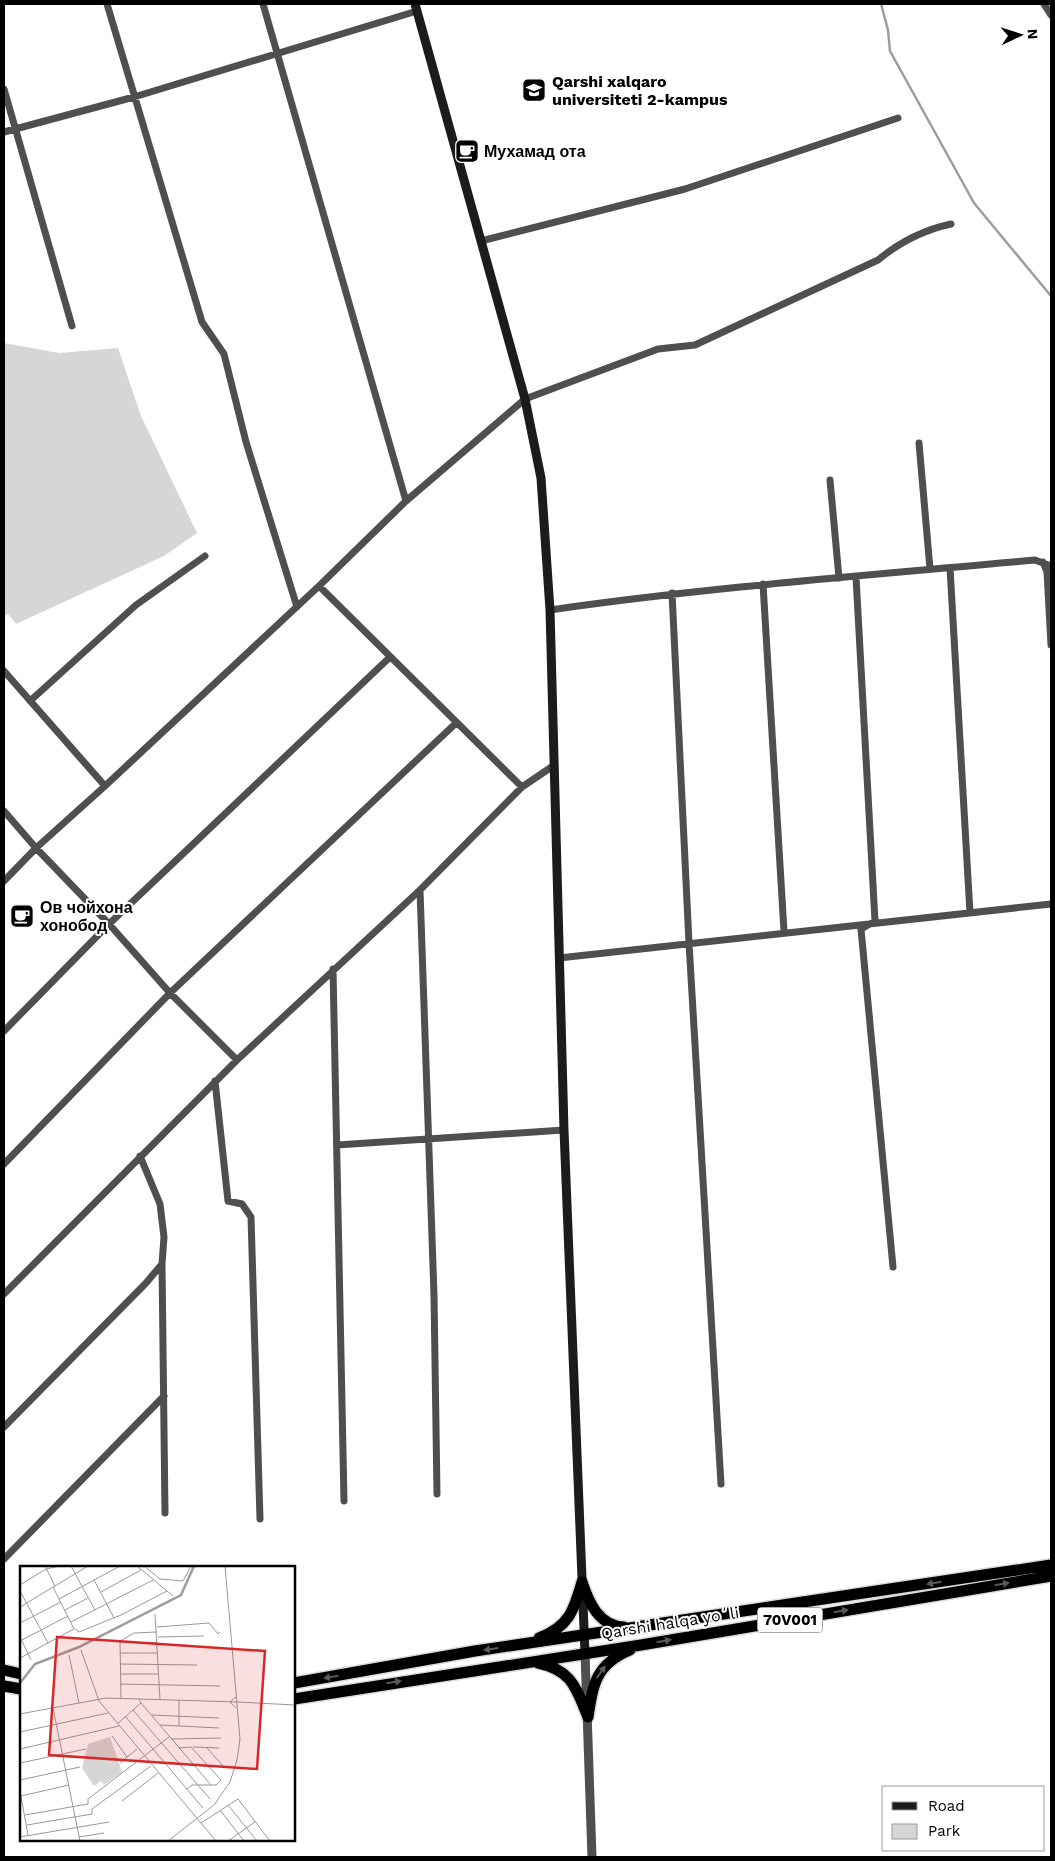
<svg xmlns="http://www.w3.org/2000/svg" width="1055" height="1861" viewBox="0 0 1055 1861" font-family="'Work Sans',sans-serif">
<rect width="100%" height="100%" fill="#fff"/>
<!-- green -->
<path fill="#d6d6d6" d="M4 343 59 353 118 348 141 416 197 533 164 556 16 624 8 614 4 616Z"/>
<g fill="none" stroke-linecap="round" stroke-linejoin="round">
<!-- stream -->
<path stroke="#9d9d9d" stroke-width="2.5" d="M881 4 888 30 890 51 974 203 1051 296"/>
<!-- trunk casing -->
<g stroke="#dbdbdb" stroke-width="14">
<path id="trunk" d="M582 1582C589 1603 599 1626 624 1627
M539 1638C569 1627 574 1610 582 1582
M538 1663C572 1670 576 1688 588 1717
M4 1670 21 1674
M294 1683 475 1651 1051 1565
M4 1686 21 1689
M294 1699 641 1645 1051 1576
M588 1717C593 1684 596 1664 630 1650"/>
</g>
<!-- minor -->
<path stroke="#4f4f4f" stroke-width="7" d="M107 4 202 322 224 354 246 442 297 607
M263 4 406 501
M1044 4 1051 15
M4 89 72 326
M4 132 134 97 417 11
M481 241 685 189 898 118
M919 443 930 569
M830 480 839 578
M1043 562 1047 572 1051 645
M950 568 970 913
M856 577 875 921 861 929 893 1267
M763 584 784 931
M319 586 522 787 553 766
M672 593 689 943 721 1484
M550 610C711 587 873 575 1035 560L1051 566
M4 671 105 786
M30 701 136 605 205 556
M4 811 36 848 109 924 170 993 237 1060
M4 881 36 848 105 786 319 586 406 501 525 399 658 349 695 345 878 260C901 241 923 230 951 224
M420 890 434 1295 437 1494
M559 958 1051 904
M333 969 344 1501
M4 1031 109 924 389 658
M215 1081 228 1201 242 1204 251 1217 260 1519
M337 1145 564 1130
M4 1164 170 993 455 724
M162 1264 165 1513
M4 1294 237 1060 420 890 522 787
M4 1427 146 1283 162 1264 164 1237 160 1204 140 1156
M4 1559 164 1396"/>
<!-- tertiary -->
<path stroke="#4f4f4f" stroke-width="9" d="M585 1653 592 1857"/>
<!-- secondary -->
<path stroke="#1c1c1c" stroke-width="9" d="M415 4 525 399 541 478 550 610 564 1130 585 1653"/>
<!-- trunk -->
<use href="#trunk" stroke="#000" stroke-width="11"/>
</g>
<!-- one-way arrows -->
<defs><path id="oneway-solid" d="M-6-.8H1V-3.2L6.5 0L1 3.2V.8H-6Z" transform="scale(1.25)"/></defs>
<g fill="#595959">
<use href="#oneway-solid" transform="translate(934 1583) rotate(171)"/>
<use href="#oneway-solid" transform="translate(1002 1584) rotate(-10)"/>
<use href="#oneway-solid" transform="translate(841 1611) rotate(-10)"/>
<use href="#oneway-solid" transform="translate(664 1641) rotate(-10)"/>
<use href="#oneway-solid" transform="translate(491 1649) rotate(172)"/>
<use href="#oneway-solid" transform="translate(601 1672) rotate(-56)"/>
<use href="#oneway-solid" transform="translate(331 1677) rotate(171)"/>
<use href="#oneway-solid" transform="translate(394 1682) rotate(-9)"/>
</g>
<!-- icons -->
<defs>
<g id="university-square" transform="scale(1.25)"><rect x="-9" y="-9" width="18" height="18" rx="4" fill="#000" stroke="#fff"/><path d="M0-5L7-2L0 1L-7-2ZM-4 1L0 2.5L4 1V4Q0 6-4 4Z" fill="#fff"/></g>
<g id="cafe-square" transform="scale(1.25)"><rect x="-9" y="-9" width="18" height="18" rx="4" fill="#000" stroke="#fff"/><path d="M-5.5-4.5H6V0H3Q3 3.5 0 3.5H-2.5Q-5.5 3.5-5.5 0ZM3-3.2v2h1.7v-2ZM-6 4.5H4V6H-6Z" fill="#fff"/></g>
</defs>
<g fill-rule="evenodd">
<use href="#university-square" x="534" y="90"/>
<use href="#cafe-square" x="467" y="151"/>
<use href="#cafe-square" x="22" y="916"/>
</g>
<g text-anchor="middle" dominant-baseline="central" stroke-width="4" stroke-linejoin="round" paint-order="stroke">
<!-- shield labels -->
<rect fill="#fff" stroke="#4c4c4c" stroke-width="1" x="757.5" y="1607.5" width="65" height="25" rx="4"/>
<g font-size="15" font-weight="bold" fill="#000">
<text x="790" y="1620">70V001</text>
</g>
<!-- poi labels -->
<g font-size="16" font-weight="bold" fill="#000" stroke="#fff" text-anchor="start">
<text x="552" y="81">Qarshi xalqaro<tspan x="552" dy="18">universiteti 2-kampus</tspan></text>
<text x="484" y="151">Мухамад ота</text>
<text x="40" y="907">Ов чойхона<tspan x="40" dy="18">хонобод</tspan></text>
</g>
<!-- street labels -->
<g font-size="16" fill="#000" stroke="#fff">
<text transform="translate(670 1623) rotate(-9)">Qarshi halqa yoʻli</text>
</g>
</g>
<!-- overview -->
<g transform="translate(20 1566)">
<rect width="275" height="275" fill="#fff"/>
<path d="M90 171 102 206 84 219 81 215 74 220 62 202 68 178Z" fill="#d6d6d6"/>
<path fill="none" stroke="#9d9d9d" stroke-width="2.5" d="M0 117 15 98 59 81 161 29 174 0"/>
<path fill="none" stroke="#999" stroke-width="1" d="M25 0 35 20M51 0 75 44M117 0 153 30M124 0 140 13 163 15 171 0M74 14 94 52M0 19 26 3 40 0M0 25 28 77M81 26 121 4M39 33 100 0M0 41 68 0M45 44 68 32M135 48 140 134M51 56 133 14M0 57 41 36M137 61 189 57 198 68 200 66M55 63 59 66 101 49 147 25M0 71 11 94M138 71 184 70M0 75 48 50M100 76 138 77M61 84 79 135 196 275M100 87H138M49 89 59 137M0 92 54 63 33 21M100 98 177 99M100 108H138M100 118 200 120M216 131 210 136 216 142M101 132 100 75 114 67 137 66M218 136 275 139M121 137 191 219M33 142 60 275M113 144 190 233M0 148 86 132 218 136M132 149 199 152M105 150 183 242M97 158 121 137 119 133M140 159 199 162M159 160V134M0 166 88 147M92 170 107 191M151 173 201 172M173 181 199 182M186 181 204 201M159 182 171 181 201 214 196 219H172L167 223M0 183 99 160M0 197 66 183M100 197 117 183M0 214 60 201M0 225 8 269M1 230 49 219M102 235 138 207M208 239 237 275M200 244 224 275M5 249 68 238V233L149 171M181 257 218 233 250 275M7 259 72 248V243L131 200M0 271 89 256M59 271 84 267M148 275 194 239 210 216 217 194 220 173 205 0M208 275 235 256"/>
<path fill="#d62828" fill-opacity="0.15" stroke="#d62828" stroke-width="2.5" d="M37 71 245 85 237 203 29 189Z"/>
<rect width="275" height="275" fill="none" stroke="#000" stroke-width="2.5"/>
</g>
<!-- border -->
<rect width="1055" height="1861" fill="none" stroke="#000000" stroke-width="10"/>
<!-- legend -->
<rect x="882" y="1786" width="162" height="65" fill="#ffffff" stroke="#999999"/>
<rect x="892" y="1802" width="25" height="8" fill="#1c1c1c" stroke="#999999"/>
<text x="928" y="1811" font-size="15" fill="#000000">Road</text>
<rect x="892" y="1824" width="25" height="15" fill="#d6d6d6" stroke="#999999"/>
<text x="928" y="1836" font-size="15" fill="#000000">Park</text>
<!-- north arrow -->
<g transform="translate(1020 35) rotate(86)" stroke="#ffffff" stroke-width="4" paint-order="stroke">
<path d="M0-4L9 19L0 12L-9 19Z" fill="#000000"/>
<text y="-8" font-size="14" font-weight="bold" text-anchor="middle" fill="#000000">N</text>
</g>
</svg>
